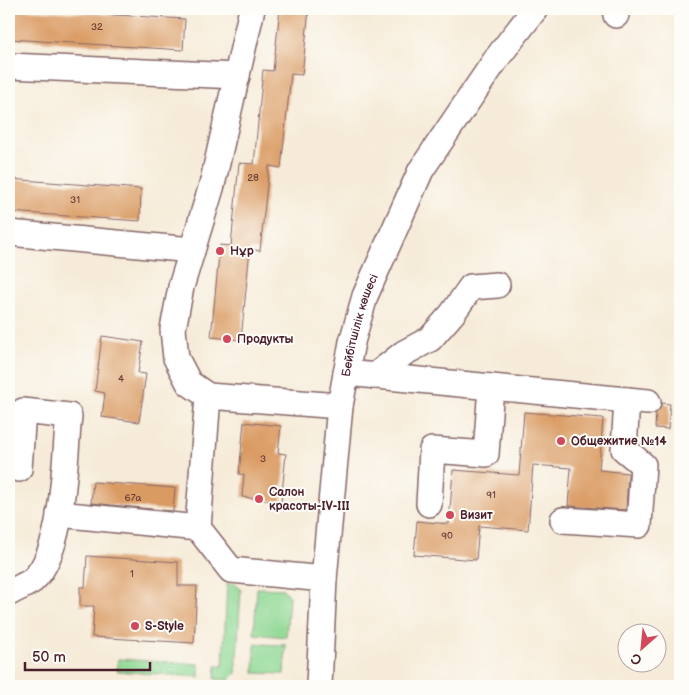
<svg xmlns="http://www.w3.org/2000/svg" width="689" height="695" viewBox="0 0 689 695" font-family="'Balsamiq Sans',sans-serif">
<rect width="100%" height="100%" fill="#fdfcf7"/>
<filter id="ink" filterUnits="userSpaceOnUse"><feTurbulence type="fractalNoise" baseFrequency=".02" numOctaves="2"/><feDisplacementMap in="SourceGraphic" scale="10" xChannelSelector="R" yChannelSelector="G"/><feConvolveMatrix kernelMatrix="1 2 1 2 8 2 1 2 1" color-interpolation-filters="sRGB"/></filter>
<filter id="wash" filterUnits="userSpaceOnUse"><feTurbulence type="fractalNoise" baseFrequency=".0096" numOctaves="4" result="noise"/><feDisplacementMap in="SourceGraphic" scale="20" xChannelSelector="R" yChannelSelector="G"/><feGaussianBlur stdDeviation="1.12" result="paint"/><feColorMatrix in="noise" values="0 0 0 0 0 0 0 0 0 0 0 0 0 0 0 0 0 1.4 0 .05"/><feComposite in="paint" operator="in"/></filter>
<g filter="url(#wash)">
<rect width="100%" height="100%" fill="#f6ebd8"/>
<!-- green -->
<path fill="#90d894" stroke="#6d7c60" d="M227 584H234L241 590 236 673 229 680 215 679 216 666H223Z
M257 588 283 589 289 596 286 637 254 634Z
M255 644 286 645 284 674 254 673Z
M118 659 199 664V677L117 671Z"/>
<g id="blocks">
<!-- building -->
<path fill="#da9b64" d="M9 9 185 19 183 50 9 39Z
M280 9H309L302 75 291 74 281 168 269 166 260 251 250 249 241 340 211 337 220 245 231 246 239 163 254 164 263 70 273 71Z
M9 179 141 189 140 221 9 212Z
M102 336 143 342 138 373 146 374 139 422 102 417 105 393 95 391Z
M662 403 670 404 668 429 655 428 656 413Z
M524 412 603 418 599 470 628 473 626 510 568 506 571 468 533 465 528 530 479 526 476 560 414 555 417 521 449 524 453 470 519 475Z
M244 422 281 426 278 453 286 454 281 502 242 497 244 475 239 474Z
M93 482 175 488 173 511 91 503Z
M87 556 178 562V586H197L194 643 92 637 94 606H80V587H85Z"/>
</g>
</g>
<g filter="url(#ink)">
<use href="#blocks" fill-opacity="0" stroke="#866668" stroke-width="1"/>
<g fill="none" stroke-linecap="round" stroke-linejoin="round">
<!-- minor casing -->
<g stroke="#866668" stroke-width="28">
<g id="minor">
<path d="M252 9 212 185 181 287 173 329 176 358 189 383 208 396 198 528 231 570 324 579"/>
<path d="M615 9 616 15"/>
<path d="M9 66 237 76"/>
<path d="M9 233 192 250"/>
<path d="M346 373 648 402"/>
<path d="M375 376 404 353 430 339 452 314 471 287 497 285"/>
<path d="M208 396 340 406"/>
<path d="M429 504 432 450 486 454 491 387"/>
<path d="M59 514 198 528"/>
<path d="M563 520 639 525 643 465 624 449 627 400"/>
<path d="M9 593C16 589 26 585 33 580 65 550 64 459 69 416L23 411 19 469"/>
<path id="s1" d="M319 686 324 579 340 406 352 342 365 296 421 170 497 58 535 9"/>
</g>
</g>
<!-- minor -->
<use href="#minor" stroke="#fff" stroke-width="25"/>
</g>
</g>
<!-- markers -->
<g fill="#d1495b" stroke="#fdfcf7" stroke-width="2">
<circle cx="220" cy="251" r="5"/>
<circle cx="227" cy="339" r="5"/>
<circle cx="561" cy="441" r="5"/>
<circle cx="259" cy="499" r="5"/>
<circle cx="450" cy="515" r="5"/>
<circle cx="135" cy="626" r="5"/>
</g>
<g text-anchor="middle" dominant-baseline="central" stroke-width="4" stroke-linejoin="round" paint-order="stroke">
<!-- number labels -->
<g font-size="10" fill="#6e3e39">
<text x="97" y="27">32</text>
<text x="253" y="178">28</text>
<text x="75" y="200">31</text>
<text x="121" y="379">4</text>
<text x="263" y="459">3</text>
<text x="491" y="495">91</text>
<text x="133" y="498">67а</text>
<text x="447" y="536">90</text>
<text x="132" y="574">1</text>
</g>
<!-- poi labels -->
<g font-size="12" font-weight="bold" fill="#4a1f2b" stroke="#fdfcf7" text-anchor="start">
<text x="230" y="251">Нұр</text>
<text x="237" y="339">Продукты</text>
<text x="571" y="441">Общежитие №14</text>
<text x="269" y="492">Салон<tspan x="269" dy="14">красоты-IV-III</tspan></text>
<text x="460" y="515">Визит</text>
<text x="145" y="626">S-Style</text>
</g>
<!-- street labels -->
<g font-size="12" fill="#4a1f2b" stroke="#fdfcf7">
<text stroke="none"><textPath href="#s1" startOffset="364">Бейбітшілік көшесі</textPath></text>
</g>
</g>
<!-- margin -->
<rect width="689" height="695" fill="none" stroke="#fdfcf7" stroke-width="30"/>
<!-- north arrow -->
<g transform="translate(642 648) rotate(207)"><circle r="24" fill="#fdfcf7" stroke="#b5a4a5"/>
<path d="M0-4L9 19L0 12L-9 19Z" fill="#d1495b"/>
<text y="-8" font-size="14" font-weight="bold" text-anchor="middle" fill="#4a1f2b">С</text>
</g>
<!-- scale -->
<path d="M25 662v8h125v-8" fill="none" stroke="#4a1f2b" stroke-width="2.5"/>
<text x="32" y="662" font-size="15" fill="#4a1f2b" stroke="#fdfcf7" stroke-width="4" paint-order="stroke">50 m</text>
</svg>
